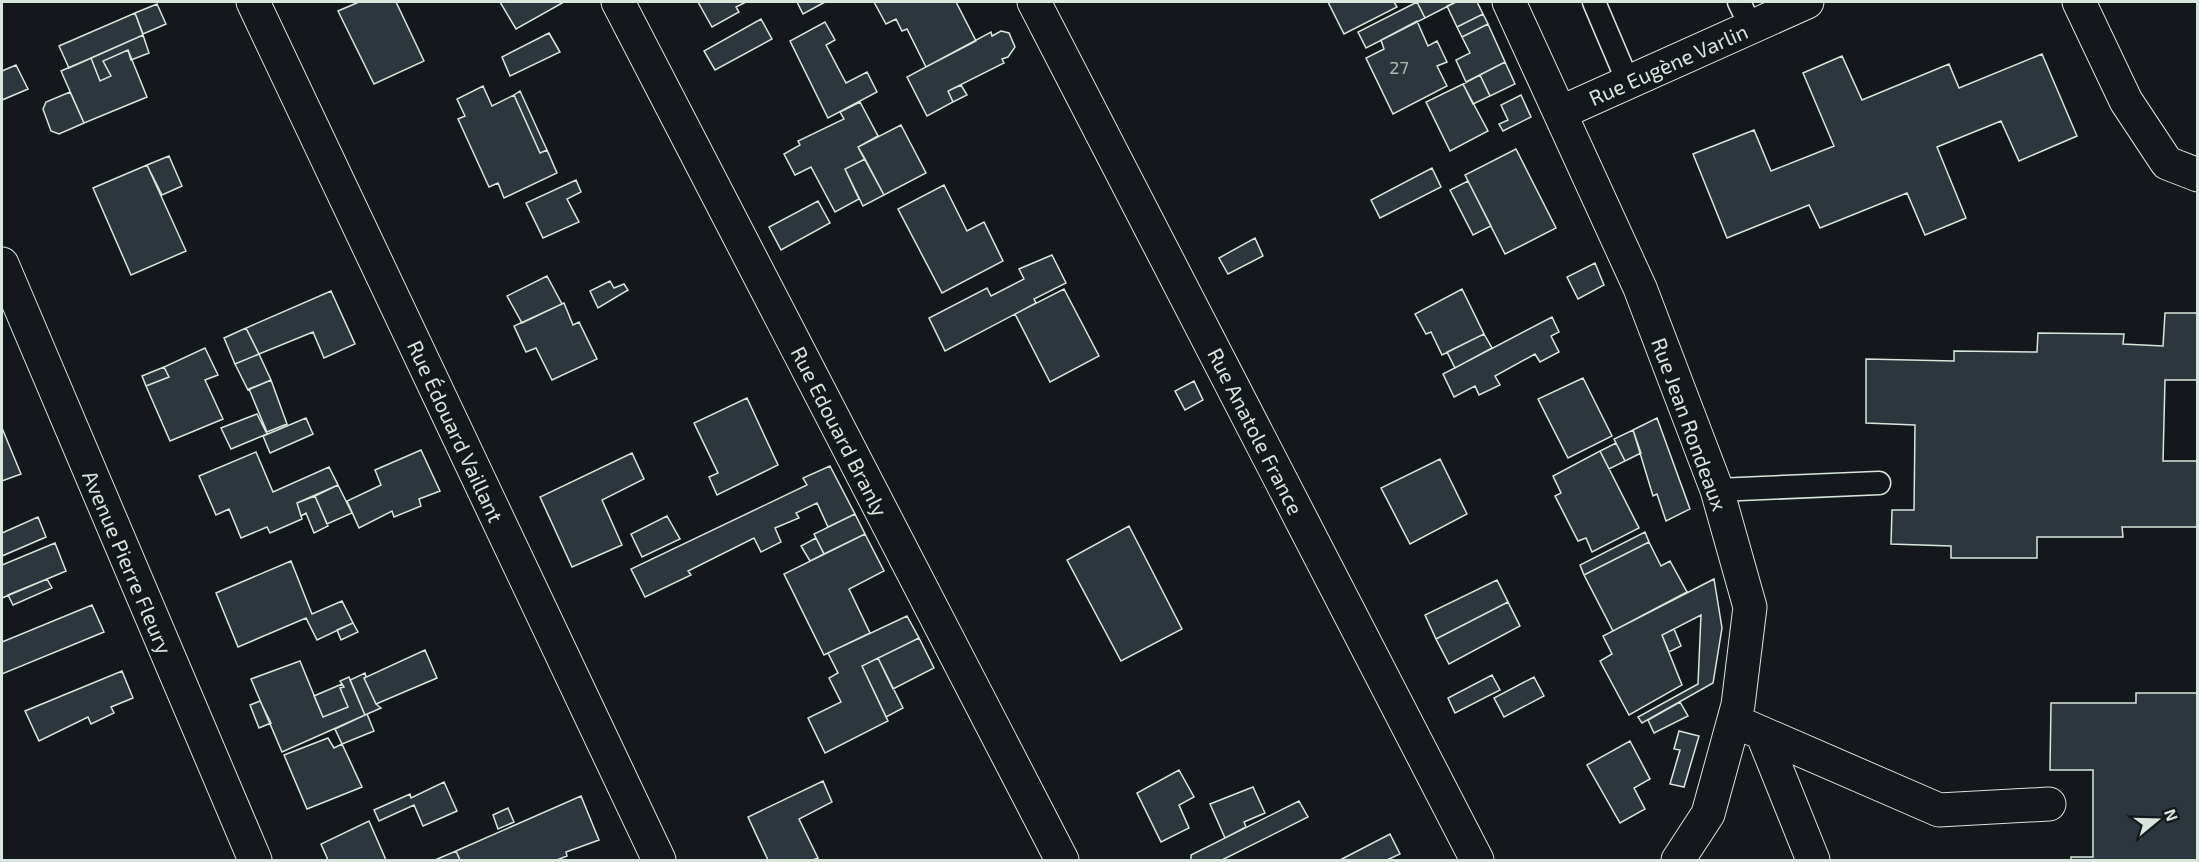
<svg xmlns="http://www.w3.org/2000/svg" width="2199" height="862" viewBox="0 0 2199 862" font-family="'Exo 2',sans-serif">
<rect width="100%" height="100%" fill="#14181c"/>
<!-- building -->
<path fill="#2c363c" stroke="#d8e6dc" stroke-width="1.5" d="M359 2H396L424 61 374 84 338 11Z
M500 2H564L516 29Z
M698 2H746L736 7 739 12 712 27Z
M797 2H825L803 14Z
M874 2H956L976 41 926 67 907 29 902 31 896 19 886 24Z
M1328 2H1394L1397 7 1344 34Z
M1417 2H1456L1425 18Z
M1417 2 1425 18 1366 48 1358 32Z
M1456 2H1477L1483 14 1457 27 1447 6Z
M157 4 166 24 143 34 135 13Z
M135 13 143 35 69 68 59 46Z
M1483 14 1488 24 1462 37 1457 27Z
M761 19 772 39 715 70 704 51Z
M1417 21 1428 46 1437 41 1447 62 1437 66 1447 86 1393 114 1366 58 1384 49 1381 40Z
M825 22 835 40 826 45 846 83 867 72 877 92 828 118 790 41Z
M1488 24 1505 62 1466 82 1456 60 1470 53 1462 37Z
M1001 31 1009 33 1015 47 1008 57 1002 59 1004 63 948 91 953 102 927 116 907 77 991 32 992 36Z
M549 33 560 52 510 76 502 57Z
M143 35 149 53 131 60 128 50 103 61 111 76 100 81 91 58Z
M128 50 147 97 84 123 61 71 91 58 100 81 111 76 103 61Z
M2042 54 2077 136 2019 161 2001 121 1937 147 1966 218 1925 235 1907 193 1820 228 1809 205 1727 238 1693 154 1754 130 1771 171 1834 146 1803 73 1842 56 1862 100 1949 64 1959 88Z
M1505 62 1515 84 1490 96 1480 75Z
M16 65 28 89 2 100V71Z
M1480 75 1490 96 1473 104 1463 84Z
M1463 84 1488 131 1450 151 1426 102Z
M961 85 967 95 953 102 948 91Z
M483 86 492 106 514 95 540 153 547 150 557 173 504 198 498 183 489 187 458 119 465 116 457 99Z
M520 91 547 150 540 153 514 95Z
M70 92 84 123 59 134 51 131 43 109 46 102Z
M1521 95 1531 117 1503 131 1499 124 1508 120 1501 105Z
M860 102 878 136 858 147 865 159 845 169 859 199 835 212 811 167 795 175 784 154 800 145 798 141 844 119 840 112Z
M901 125 926 173 884 195 858 147Z
M1516 149 1556 228 1505 254 1465 175Z
M169 156 182 186 162 195 147 165Z
M865 159 884 195 863 206 845 169Z
M147 165 186 251 131 275 93 188Z
M1432 168 1441 187 1380 218 1371 200Z
M576 180 581 192 567 199 579 222 543 238 526 203Z
M1468 181 1491 226 1473 235 1450 190Z
M944 185 967 231 984 222 1003 261 942 293 898 209Z
M818 201 830 223 781 250 769 227Z
M1255 238 1263 256 1228 274 1219 258Z
M1052 255 1066 283 1034 299 1036 303 945 351 929 318 987 288 991 296 1024 279 1019 269Z
M1595 263 1604 285 1578 299 1567 277Z
M547 276 562 304 522 323 507 296Z
M610 281 614 288 624 284 628 290 598 308 590 291Z
M1064 289 1099 356 1050 382 1015 314Z
M1462 289 1484 334 1442 355 1431 332 1426 334 1415 314Z
M331 291 355 344 324 358 313 332 259 354 246 328Z
M564 303 573 325 579 322 597 359 552 380 536 348 526 352 514 326Z
M2165 313H2198V380H2165L2163 461H2198V527H2122L2123 537H2037V558H1951V546L1891 544 1892 510H1914L1915 425 1866 423V359L1954 361V351L2037 352 2038 333 2124 334 2123 344 2163 346Z
M1552 317 1559 332 1551 336 1559 352 1540 362 1535 354 1495 376 1500 385 1479 395 1475 386 1454 397 1443 374Z
M246 328 259 354 235 364 224 338Z
M1484 334 1492 348 1455 368 1447 352Z
M205 348 218 375 205 380 223 419 170 441 146 386 169 377 164 367Z
M259 354 271 380 248 390 235 364Z
M164 367 169 377 146 386 142 376Z
M1583 378 1612 436 1568 458 1538 399Z
M271 380 287 424 267 432 249 389Z
M1194 381 1203 400 1185 410 1175 391Z
M747 398 778 465 717 495 709 477 718 473 694 423Z
M257 414 267 434 231 449 221 428Z
M306 418 313 434 270 453 263 436Z
M1657 418 1690 509 1666 521 1657 494 1653 496 1633 430Z
M2 428 21 474 2 481Z
M1633 430 1641 453 1625 461 1614 439Z
M1616 443 1625 461 1609 469 1600 451Z
M421 450 440 491 419 499 421 506 394 517 392 511 359 528 347 501 381 485 375 470Z
M1600 451 1639 528 1592 552 1586 538 1578 541 1555 496 1561 493 1553 476Z
M256 452 273 492 329 467 338 485 297 503 302 519 270 533 267 527 241 538 229 509 216 515 199 476Z
M632 453 644 479 602 500 622 545 572 567 540 497Z
M1440 459 1467 514 1410 544 1381 488Z
M830 466 855 514 828 527 817 503 796 513 799 518 775 528 781 542 761 552 754 538 688 571 691 575 645 597 631 569 807 485 803 478Z
M338 485 352 513 327 524 315 496Z
M315 496 328 526 314 533 306 513 301 516 297 503Z
M855 514 865 534 824 554 814 534Z
M667 516 680 539 642 557 631 534Z
M38 517 46 537 2 556V533Z
M1129 526 1182 629 1121 661 1067 560Z
M1645 532 1649 542 1584 575 1580 565Z
M865 534 884 571 849 589 870 633 824 655 784 574Z
M816 538 824 554 810 561 801 546Z
M1649 542 1661 566 1670 561 1687 592 1613 631 1584 575Z
M55 543 66 571 2 598V565Z
M291 561 312 614 342 601 353 623 317 640 306 618 238 647 216 593Z
M47 579 52 588 13 605 8 595Z
M1714 579 1722 628 1713 683 1642 723 1638 717 1698 684 1701 615 1662 635 1682 685 1629 715 1600 661 1612 654 1603 636Z
M1497 580 1508 602 1436 639 1425 615Z
M1508 602 1520 626 1449 664 1436 639Z
M92 605 104 632 2 674V642Z
M907 616 919 638 862 666 888 721 825 753 808 718 841 702 829 678 838 673 828 653Z
M353 623 358 632 341 640 337 630Z
M1674 629 1681 646 1669 652 1662 635Z
M919 638 934 668 893 689 878 658Z
M425 650 437 678 376 704 364 678Z
M878 658 903 708 886 717 862 666Z
M300 661 323 717 348 707 340 688 344 687 340 681 349 677 365 715 282 752 251 679Z
M122 671 133 698 111 707 114 713 91 724 88 717 39 741 25 711Z
M365 673 366 677 364 678 376 704 381 708 365 715 350 680Z
M1492 675 1500 690 1455 713 1448 698Z
M1534 677 1544 696 1504 717 1494 698Z
M342 684 344 687 340 688 348 707 323 717 314 696Z
M2136 693H2198V860H2071V857H2093V770H2050L2051 703H2136Z
M260 701 271 723 259 728 250 705Z
M1680 702 1688 716 1654 733 1648 720Z
M367 714 374 731 342 744 335 729Z
M1679 731 1699 736 1684 787 1670 784 1680 750 1674 749Z
M328 738 334 748 342 744 362 787 307 809 284 755Z
M1630 741 1650 779 1634 788 1645 809 1620 823 1587 765Z
M1179 770 1194 797 1179 805 1189 828 1161 842 1137 793Z
M823 781 832 802 799 819 818 858 813 860H768L748 817Z
M444 782 457 811 423 826 414 805 379 821 374 810 410 794 411 798Z
M1253 787 1265 813 1244 822 1246 827 1225 838 1210 804Z
M581 796 599 840 566 852 567 856 557 860H460L456 851Z
M1299 801 1308 817 1222 860H1191V855Z
M508 808 514 822 498 829 493 815Z
M369 821 386 860H328L321 844Z
M1390 834 1400 854 1387 860H1340Z
M456 851 460 860H435Z"/>
<g fill="none" stroke-linecap="round" stroke-linejoin="round">
<!-- lane casing -->
<g stroke="#d8e6dc" stroke-width="25">
<path id="lane" d="M1594 2 1628 82
M1739 2 1751 27
M1717 490 1879 483"/>
</g>
<!-- street casing -->
<g stroke="#d8e6dc" stroke-width="35">
<path id="street" d="M253 2 659 860
M618 2 1062 860
M1034 2 1477 860
M1509 2 1640 288 1717 490 1750 607 1738 705 1708 814 1678 860
M2079 2 2126 101 2167 163 2198 175
M1562 112 1807 2
M2 264 255 860
M1734 721 1939 810 2049 804
M1762 733 1813 860"/>
</g>
<!-- lane -->
<use href="#lane" stroke="#14181c" stroke-width="22"/>
<!-- street -->
<use href="#street" stroke="#14181c" stroke-width="33"/>
</g>
<g text-anchor="middle" dominant-baseline="central" stroke-width="4.5" stroke-linejoin="round" paint-order="stroke">
<!-- number labels -->
<g font-size="18" fill="#adbab4">
<text x="1399" y="67">27</text>
</g>
<!-- street labels -->
<g font-size="21" fill="#d8e6dc" stroke="#14181c">
<text transform="translate(1668 64) rotate(-24)">Rue Eugène Varlin</text>
<text transform="translate(1690 424) rotate(70)">Rue Jean Rondeaux</text>
<text transform="translate(456 431) rotate(65)">Rue Édouard Vaillant</text>
<text transform="translate(840 431) rotate(63)">Rue Edouard Branly</text>
<text transform="translate(1256 431) rotate(63)">Rue Anatole France</text>
<text transform="translate(128 562) rotate(67)">Avenue Pierre Fleury</text>
</g>
</g>
<!-- border -->
<rect width="2199" height="862" fill="none" stroke="#d8e6dc" stroke-width="6"/>
<!-- north arrow -->
<g transform="translate(2157 820) rotate(71)" stroke="#14181c" stroke-width="4.5" paint-order="stroke">
<path d="M0-4.5L10 22L0 15L-10 22Z" fill="#d8e6dc"/>
<text y="-9" font-size="16" font-weight="bold" text-anchor="middle" fill="#d8e6dc">N</text>
</g>
</svg>
